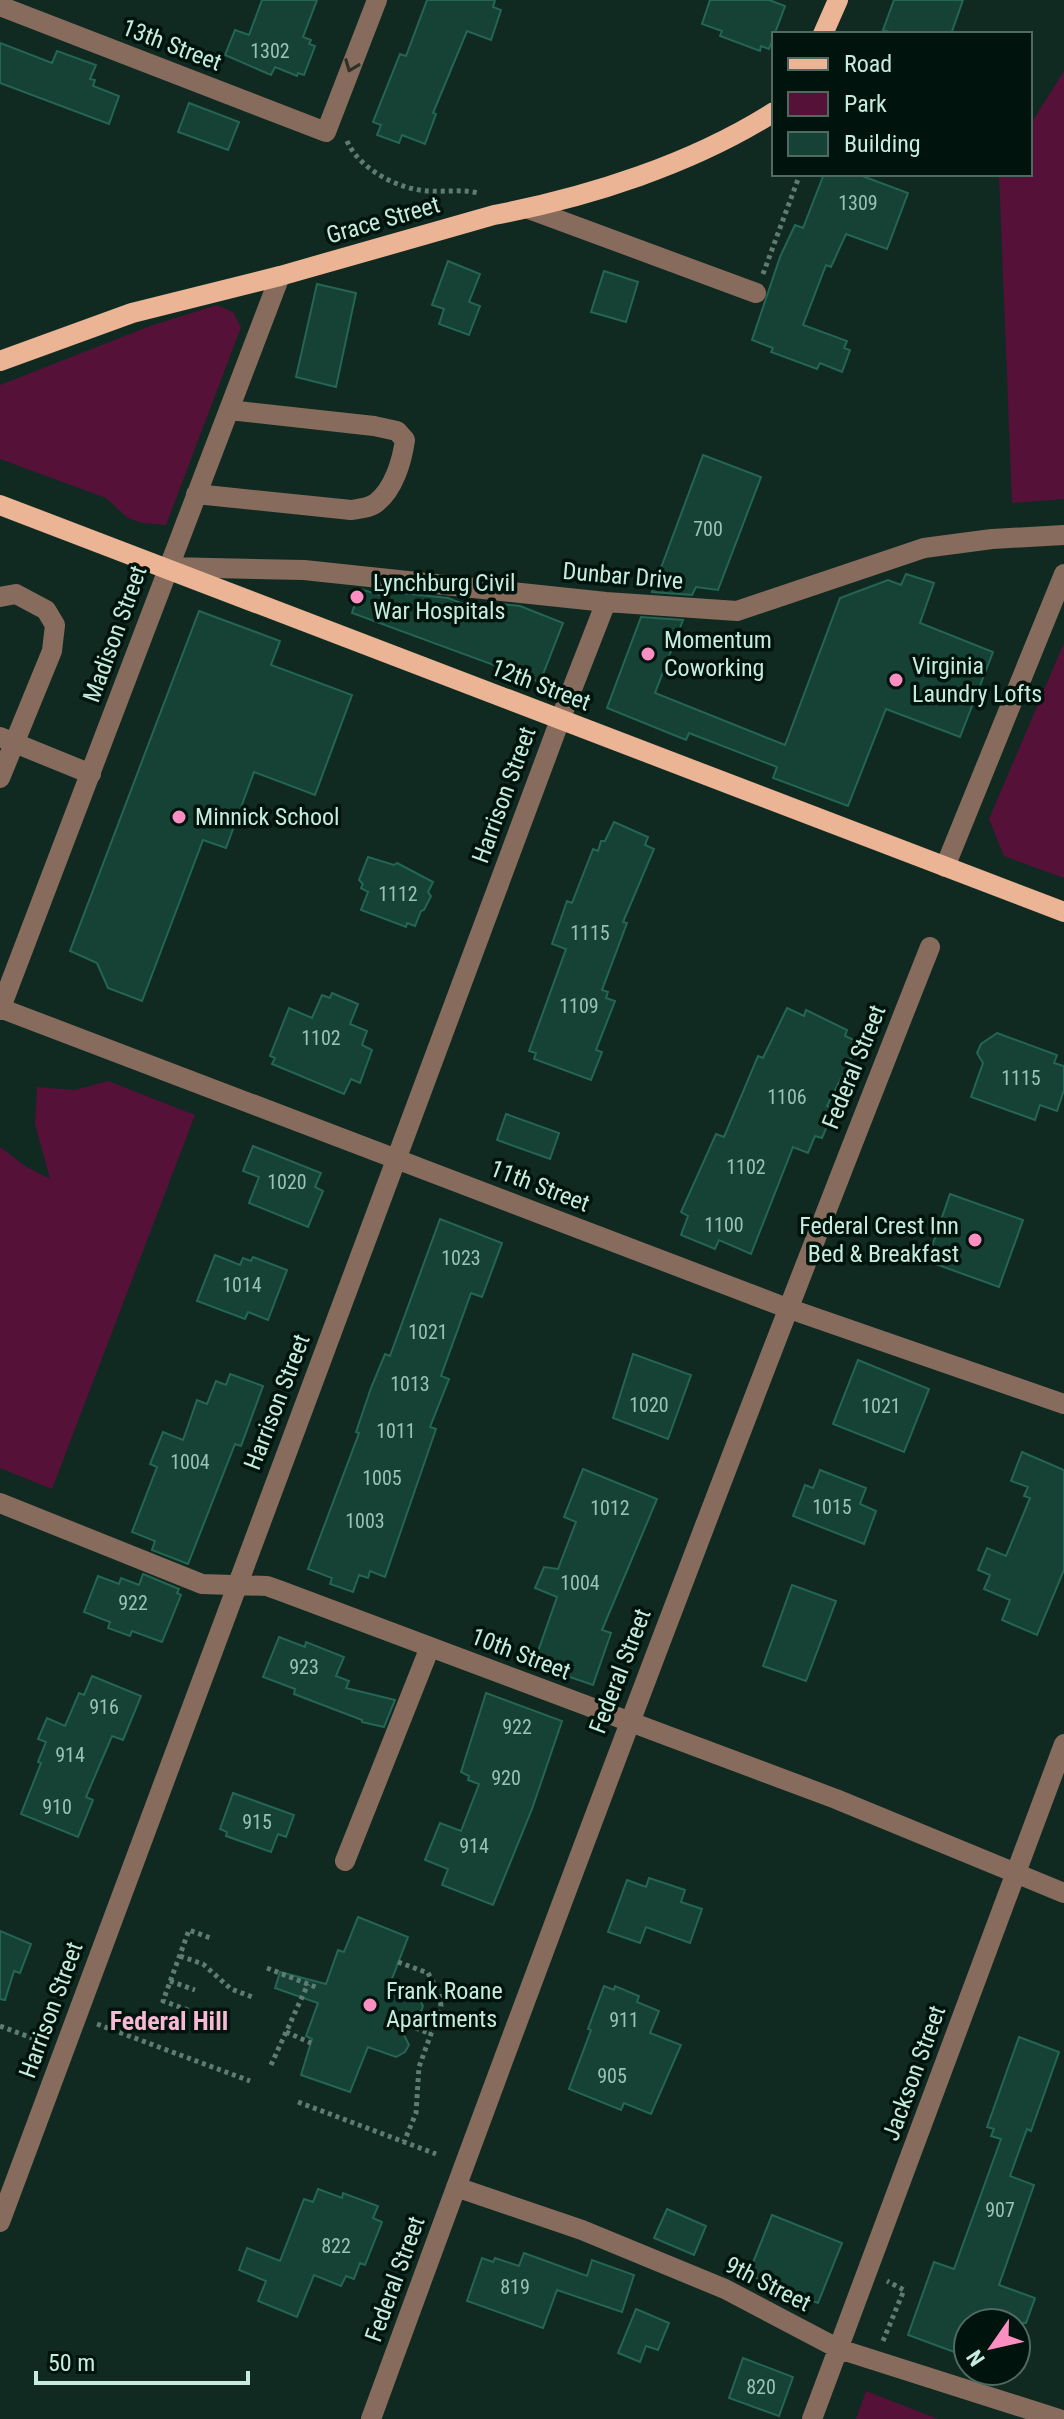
<svg xmlns="http://www.w3.org/2000/svg" width="1064" height="2419" viewBox="0 0 1064 2419" font-family="'Roboto Condensed',sans-serif">
<rect width="100%" height="100%" fill="#102a22"/>
<!-- green -->
<path fill="#551137" d="M1064 71V499L1012 503 999 174H1030V125Z
M217 305 233 312 241 327 166 525 142 523 128 518 106 498 0 459V385L150 326Z
M1064 643V878L1004 856 989 819Z
M108 1081 195 1115 52 1489 0 1468V1147L25 1166 50 1179 35 1124 37 1087 75 1090Z
M866 2391 938 2419H856Z"/>
<!-- building -->
<path fill="#154235" stroke="#246553" stroke-width="2" d="M262 0H317L303 37 311 40 309 44 315 46 304 75 298 73 297 76 275 67 271 75 225 55 235 30 249 35Z
M427 0H495L493 7 501 10 491 40 467 31 433 113 436 114 425 144 402 135 399 143 377 135 381 125 373 122 400 54 406 56Z
M710 0H769L785 6 769 49 761 46 760 51 720 36 722 31 702 24Z
M894 0H963L951 34H896L883 30Z
M0 43 52 63 57 51 96 65 90 79 95 80 93 86 119 96 109 124 0 83Z
M189 103 239 122 228 150 178 132Z
M824 174H857L908 193 887 249 846 234 831 267 826 265 803 325 847 341 844 348 850 350 842 372 820 363 817 369 771 352 773 348 752 340 780 257 795 225 803 228Z
M448 261 480 274 469 302 480 306 469 335 439 324 444 309 432 305Z
M604 271 638 282 626 322 591 312Z
M317 284 356 293 336 387 296 377Z
M703 455 761 477 718 590 696 587 692 595 652 592Z
M906 574 934 583 920 623 993 652 960 737 886 709 848 806 773 778 777 767 689 733 686 740 607 708 641 617 683 620 655 693 785 745 840 598 888 580 901 585Z
M360 589 380 595 382 591 448 598 497 617 502 604 520 606 563 623 540 682 352 613Z
M199 611 280 641 271 665 352 695 315 795 254 772 226 848 203 840 142 1001 108 988 97 963 70 951Z
M614 822 648 837 645 845 654 849 623 922 627 923 602 990 608 992 606 998 615 1001 596 1050 602 1052 591 1080 534 1059 536 1053 529 1051 566 949 552 944 567 901 572 903 593 849 598 851 601 841H605Z
M368 857 394 865 397 863 433 882 428 892 431 896 424 910 421 911 415 926 407 923 406 927 361 910 368 892 361 888 363 884 359 880Z
M332 993 358 1004 350 1024 367 1031 362 1045 372 1050 360 1083 351 1079 344 1094 272 1064 275 1058 270 1056 289 1008 312 1018 322 995 330 998Z
M787 1008 804 1016 806 1010 847 1030 845 1036 854 1040 849 1051 853 1055 827 1106 834 1109 822 1138 815 1136 808 1153 793 1147 751 1254 719 1240 715 1249 681 1235 688 1216 681 1212 716 1134 724 1137 758 1056 763 1058Z
M997 1033 1057 1055 1054 1063 1064 1066V1090L1057 1111 1040 1105 1035 1120 971 1097 983 1063 977 1053 981 1044Z
M506 1114 559 1133 550 1159 497 1140Z
M253 1146 321 1173 315 1187 323 1191 308 1227 249 1203 259 1177 243 1171Z
M950 1194 1023 1220 999 1287 927 1261Z
M440 1219 502 1243 482 1297 471 1293 441 1376 449 1379 430 1427 436 1429 385 1577 370 1571 368 1578 359 1575 353 1592 330 1584 332 1578 308 1569 359 1433 356 1432 371 1388 385 1354 390 1356Z
M215 1255 240 1265 243 1258 251 1261 253 1257 287 1270 268 1320 248 1312 245 1319 197 1301Z
M633 1354 691 1375 668 1439 613 1418Z
M858 1360 929 1389 904 1452 833 1424Z
M230 1374 263 1386 241 1446 235 1444 188 1564 152 1550 155 1541 132 1532 157 1467 150 1464 163 1432 183 1440 197 1400 207 1404 216 1381 226 1385Z
M1022 1452 1064 1470V1570L1037 1635 1002 1620 1010 1600 984 1589 990 1575 978 1570 987 1548 1006 1556 1030 1498 1024 1496 1028 1487 1011 1481Z
M583 1469 657 1499 602 1630 611 1633 593 1685 567 1676 568 1672 535 1660 557 1597 535 1588 544 1567 558 1569 576 1522 564 1517Z
M820 1470 866 1488 860 1504 876 1511 864 1544 793 1516 805 1485 813 1488Z
M143 1574 179 1589 177 1593 181 1595 162 1642 132 1631 130 1636 108 1628 110 1622 84 1612 98 1576 119 1584 121 1578 139 1585Z
M792 1585 836 1601 806 1681 763 1666Z
M279 1637 305 1647 306 1642 344 1657 336 1676 349 1681 346 1688 395 1700 384 1727 362 1722V1720L294 1694 295 1689 263 1677Z
M92 1676 141 1696 123 1740 112 1736 86 1797 93 1800 78 1837 21 1814 41 1763 38 1762 46 1742 38 1739 47 1718 65 1726 79 1693 84 1695Z
M486 1693 562 1721 532 1809 493 1905 442 1885 448 1869 425 1860 440 1823 461 1831 479 1784 468 1780 469 1776 461 1772Z
M233 1793 294 1815 286 1837 278 1834 271 1852 226 1836 227 1832 220 1829Z
M649 1878 685 1890 681 1902 702 1909 690 1943 646 1927 640 1943 608 1932 627 1880 646 1887Z
M358 1917 408 1937 390 1984 418 1996 423 2006 420 2014 400 2027 409 2045 405 2052 396 2057 368 2047 350 2092 301 2075 312 2039 306 2036 318 2003 275 1988 280 1972 326 1984 338 1950 344 1952Z
M0 1931 31 1944 20 1973 14 1971 5 2000 0 1999Z
M604 1986 614 1990 615 1986 639 1996 637 2002 659 2011 650 2033 681 2045 651 2114 624 2103 621 2110 569 2089 591 2030 588 2029Z
M1019 2037 1059 2052 1031 2131 1027 2129 1010 2176 1034 2185 999 2285 1035 2298 1026 2323H968V2357L908 2335 934 2262 954 2269 1001 2139 991 2136 994 2129 987 2127Z
M318 2189 342 2198 343 2193 378 2206 373 2218 382 2222 365 2265 360 2263 354 2279 346 2276 341 2286 314 2275 297 2317 258 2301 266 2281 239 2270 247 2248 280 2261 304 2199 313 2202Z
M667 2209 706 2226 694 2255 654 2238Z
M772 2215 842 2243 818 2303 748 2275Z
M524 2253 587 2276 592 2260 634 2275 622 2312 557 2290 543 2328 467 2301 482 2258 493 2262 495 2258 519 2266Z
M636 2309 669 2323 658 2350 646 2346 640 2362 618 2353Z
M743 2358 793 2377 779 2416 729 2398Z"/>
<g fill="none" stroke-linecap="round" stroke-linejoin="round">
<!-- path -->
<path stroke="#5d7c72" stroke-width="5" stroke-dasharray="4 4" stroke-linecap="butt" d="M347 141C359 169 399 190 429 191 446 192 462 189 478 193
M763 274 800 174
M180 1956 203 1964 231 1989 255 1998
M398 1962 428 1973 439 1993 441 2006 419 2067 416 2113 404 2142
M267 1968 318 1988
M170 1981 195 1990
M188 2010 163 2001 189 1930 213 1939
M97 2024 250 2081
M408 2025 431 2034
M0 2026 40 2041
M286 2032 311 2043
M271 2065 308 1984
M298 2102 436 2154
M883 2341 904 2290 887 2281"/>
<!-- minor -->
<path stroke="#876c5d" stroke-width="20" d="M0 6 326 132 377 0
M529 209 756 293
M196 494 351 510C359 509 369 508 376 503 394 489 402 461 405 440L397 431 374 426 229 410
M168 567 304 570 606 602 737 611 924 548 992 539 1064 535
M0 597 16 594 46 610 55 625 52 651 0 778
M0 737 91 774
M945 867 1064 574
M0 1008 787 1308 1064 1404
M0 1010 280 276
M0 1503 202 1584 267 1586 281 1591 836 1799 1064 1893
M345 1861 430 1647
M456 2187 582 2230 725 2289 839 2349 1059 2419
M0 2222 560 720 606 602
M371 2419C551 1926 737 1435 930 947
M812 2419 1064 1744"/>
<!-- major -->
<path stroke="#ebb494" stroke-width="20" d="M823 34 838 0
M0 361 132 313 280 276 494 215C589 197 692 164 774 112
M0 505 1064 912"/>
</g>
<!-- one-way arrows -->
<defs><path id="oneway-chevron" d="M-2-3.5L2.5 0L-2 3.5" fill="none" stroke-width="1.6" stroke-linecap="round" stroke-linejoin="round" transform="scale(2)"/></defs>
<use stroke="#2f3228" href="#oneway-chevron" transform="translate(351 66) rotate(111)"/>
<!-- markers -->
<g fill="#fc8fc2" stroke="#00130c" stroke-width="3">
<circle cx="357" cy="597" r="8"/>
<circle cx="648" cy="654" r="8"/>
<circle cx="896" cy="680" r="8"/>
<circle cx="179" cy="817" r="8"/>
<circle cx="975" cy="1240" r="8"/>
<circle cx="370" cy="2005" r="8"/>
</g>
<g text-anchor="middle" dominant-baseline="central" stroke-width="7" stroke-linejoin="round" paint-order="stroke">
<!-- number labels -->
<g font-size="20" fill="#99c2b4">
<text x="270" y="51">1302</text>
<text x="858" y="203">1309</text>
<text x="708" y="529">700</text>
<text x="398" y="894">1112</text>
<text x="590" y="933">1115</text>
<text x="579" y="1006">1109</text>
<text x="321" y="1038">1102</text>
<text x="1021" y="1078">1115</text>
<text x="787" y="1097">1106</text>
<text x="746" y="1167">1102</text>
<text x="287" y="1182">1020</text>
<text x="724" y="1225">1100</text>
<text x="461" y="1258">1023</text>
<text x="242" y="1285">1014</text>
<text x="428" y="1332">1021</text>
<text x="410" y="1384">1013</text>
<text x="649" y="1405">1020</text>
<text x="881" y="1406">1021</text>
<text x="396" y="1431">1011</text>
<text x="190" y="1462">1004</text>
<text x="382" y="1478">1005</text>
<text x="832" y="1507">1015</text>
<text x="610" y="1508">1012</text>
<text x="365" y="1521">1003</text>
<text x="580" y="1583">1004</text>
<text x="133" y="1603">922</text>
<text x="304" y="1667">923</text>
<text x="104" y="1707">916</text>
<text x="517" y="1727">922</text>
<text x="70" y="1755">914</text>
<text x="506" y="1778">920</text>
<text x="57" y="1807">910</text>
<text x="257" y="1822">915</text>
<text x="474" y="1846">914</text>
<text x="624" y="2020">911</text>
<text x="612" y="2076">905</text>
<text x="1000" y="2210">907</text>
<text x="336" y="2246">822</text>
<text x="515" y="2287">819</text>
<text x="761" y="2387">820</text>
</g>
<!-- street labels -->
<g font-size="24" fill="#c5ecde" stroke="#00130c">
<text transform="translate(172 45) rotate(21)">13th Street</text>
<text transform="translate(383 220) rotate(-16)">Grace Street</text>
<text transform="translate(623 576) rotate(5)">Dunbar Drive</text>
<text transform="translate(115 634) rotate(-70)">Madison Street</text>
<text transform="translate(541 685) rotate(21)">12th Street</text>
<text transform="translate(504 795) rotate(-70)">Harrison Street</text>
<text transform="translate(854 1067) rotate(-68)">Federal Street</text>
<text transform="translate(540 1186) rotate(21)">11th Street</text>
<text transform="translate(277 1402) rotate(-69)">Harrison Street</text>
<text transform="translate(521 1654) rotate(21)">10th Street</text>
<text transform="translate(620 1671) rotate(-69)">Federal Street</text>
<text transform="translate(51 2010) rotate(-70)">Harrison Street</text>
<text transform="translate(914 2073) rotate(-70)">Jackson Street</text>
<text transform="translate(395 2279) rotate(-70)">Federal Street</text>
<text transform="translate(768 2284) rotate(27)">9th Street</text>
</g>
<!-- poi labels -->
<g font-size="24" fill="#c5ecde" stroke="#00130c" text-anchor="start">
<text x="373" y="583">Lynchburg Civil<tspan x="373" dy="28">War Hospitals</tspan></text>
<text x="664" y="640">Momentum<tspan x="664" dy="28">Coworking</tspan></text>
<text x="912" y="666">Virginia<tspan x="912" dy="28">Laundry Lofts</tspan></text>
<text x="195" y="817">Minnick School</text>
<text x="959" y="1226" text-anchor="end">Federal Crest Inn<tspan x="959" dy="28">Bed &amp; Breakfast</tspan></text>
<text x="386" y="1991">Frank Roane<tspan x="386" dy="28">Apartments</tspan></text>
</g>
<!-- neighbourhood labels -->
<g font-size="26" font-weight="bold" fill="#f7b9d4" stroke="#00130c">
<text x="169" y="2021">Federal Hill</text>
</g>
</g>
<!-- legend -->
<rect x="772" y="32" width="260" height="144" fill="#00130c" stroke="#4f6a60" stroke-width="2"/>
<rect x="788" y="58" width="40" height="12" fill="#ebb494" stroke="#4f6a60" stroke-width="2"/>
<text x="844" y="72" font-size="24" fill="#c5ecde">Road</text>
<rect x="788" y="92" width="40" height="24" fill="#551137" stroke="#4f6a60" stroke-width="2"/>
<text x="844" y="112" font-size="24" fill="#c5ecde">Park</text>
<rect x="788" y="132" width="40" height="24" fill="#154235" stroke="#4f6a60" stroke-width="2"/>
<text x="844" y="152" font-size="24" fill="#c5ecde">Building</text>
<!-- north arrow -->
<g transform="translate(992 2347) rotate(236)"><circle r="38" fill="#00130c" stroke="#4f6a60" stroke-width="2"/>
<path d="M0-6L14 30L0 20L-14 30Z" fill="#fc8fc2"/>
<text y="-12" font-size="22" font-weight="bold" text-anchor="middle" fill="#c5ecde">N</text>
</g>
<!-- scale -->
<path d="M36 2371v12h212v-12" fill="none" stroke="#c5ecde" stroke-width="4"/>
<text x="48" y="2371" font-size="24" fill="#c5ecde" stroke="#00130c" stroke-width="6" paint-order="stroke">50 m</text>
</svg>
